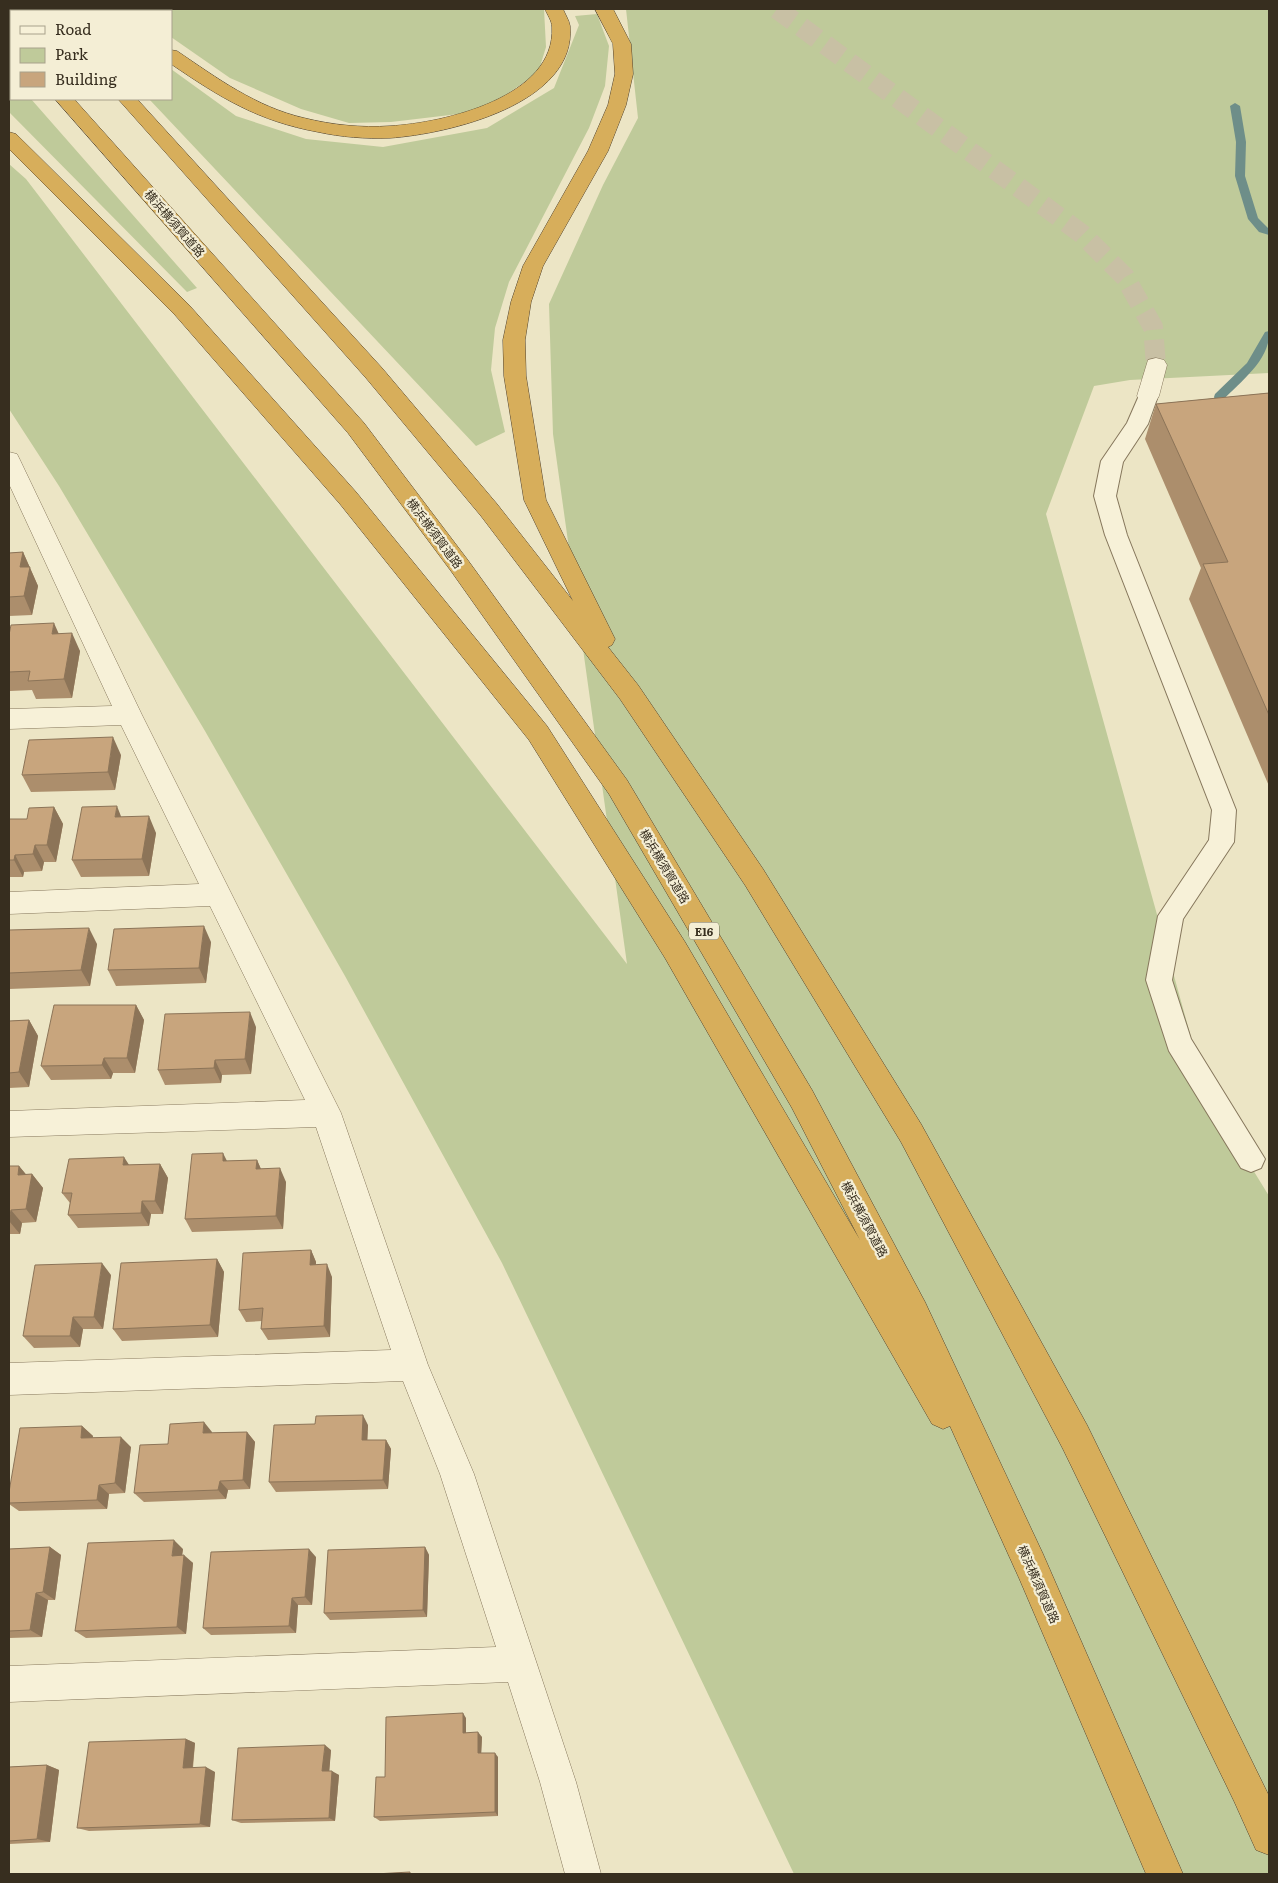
<svg xmlns="http://www.w3.org/2000/svg" width="1278" height="1883" viewBox="0 0 1278 1883" font-family="Literata,'Noto Sans JP',serif">
<rect width="100%" height="100%" fill="#ece5c5"/>
<!-- green -->
<path fill="#bfca9a" d="M137 9H544L546 47 538 73 501 98 467 113 391 122 349 123 301 109 230 78 171 37V11H140Z
M626 9H1269V373L1130 380 1094 386 1046 514 1207 1095 1269 1196V1874H794L502 1263 345 976 205 731 59 486 9 409V164L26 179 627 964 553 434 549 304 603 185 638 118Z
M597 14 609 46 605 86 589 128 509 282 495 328 491 370 505 432 476 446 149 99H171V69L236 116 306 139 383 147 487 128 554 88 579 25 575 16Z
M9 74 11 76V99H31L197 288 187 292 9 112Z"/>
<g fill="none" stroke-linecap="round" stroke-linejoin="round">
<!-- stream -->
<path fill="#6e8e89" fill-rule="evenodd" d="M1235 103 1240 106 1246 142 1245 176 1258 218 1269 229V235L1259 232 1248 219 1235 176 1236 142 1230 106Z
M1269 331C1271 359 1241 381 1223 400H1215L1214 397 1215 394 1247 363 1265 332Z"/>
<!-- minor-tunnel -->
<path stroke="#c8c0a4" stroke-width="20" stroke-dasharray="20 10" stroke-linecap="butt" d="M777 9 1082 234 1125 277 1153 327 1156 365"/>
<!-- service casing -->
<g stroke="#86775c" stroke-width="2">
<path id="service" d="M1148 389 1155 391 1158 396 1148 424 1123 462 1116 496 1127 535 1236 810 1234 842 1183 919 1172 980 1191 1039 1265 1159 1261 1168 1251 1172 1241 1168 1169 1051 1146 980 1158 916 1209 840 1212 810 1105 535 1094 496 1101 461 1127 423 1141 391Z"/>
</g>
<!-- minor casing -->
<g stroke="#86775c" stroke-width="1">
<path id="minor" d="M1156 358 1164 360 1167 365 1159 396 1156 401 1148 403 1140 401 1137 396 1148 360Z
M9 452 17 454 20 460 142 715 341 1113 428 1365 474 1474 576 1782 601 1874H565L540 1782 508 1682 9 1702V1666L496 1647 440 1474 403 1381 9 1395V1363L391 1350 316 1127 9 1137V1111L305 1100 210 906 9 914V892L199 884 121 725 9 729V709L112 706 9 484Z"/>
</g>
<!-- motorway casing -->
<g stroke="#544530" stroke-width="1">
<path id="motorway" d="M36 9H54L56 11H38Z
M106 9H125L127 11H108Z
M545 9H563C565 14 569 20 570 26 577 104 448 134 390 138 366 139 341 137 318 132 258 121 221 98 171 64V50L177 51C217 78 256 107 304 118 332 125 362 128 390 126 444 123 556 97 552 27 552 21 547 14 545 9Z
M595 9H613L631 44 633 74 626 105 608 151 543 266 531 302 525 340 526 376 546 500 615 639 612 645 608 647 638 685 763 869 921 1124 1087 1425 1269 1796V1855L1256 1850 1234 1801 1063 1449 901 1142 745 885 620 699 481 516 366 378 118 99H137L382 368 497 504 573 601 524 500 504 376 503 340 511 302 523 266 588 151 608 105 615 74 613 44Z
M9 31H11V44H9Z
M55 99H74L364 423 467 559 627 780 812 1090 925 1302 1043 1554 1183 1874H1146L1019 1578 950 1426 943 1429 932 1424 665 958 529 740 340 504 175 315 9 149V132L16 134 189 305 356 492 547 726 685 942 860 1240 792 1108 609 794 451 571 348 433Z"/>
</g>
<!-- service -->
<use href="#service" fill="#f7f1d8" fill-rule="evenodd"/>
<!-- minor -->
<use href="#minor" fill="#f7f1d8" fill-rule="evenodd"/>
<!-- motorway -->
<use href="#motorway" fill="#d7ae5b" fill-rule="evenodd"/>
</g>
<!-- wall -->
<path fill="#ac8e6c" d="M1269 393V786L1189 599 1201 568 1145 439 1156 404Z
M23 552 38 586 32 615 9 616V553Z
M58 634 80 651 72 698 36 699 32 690 10 691 9 688V635Z
M121 755 115 790 31 792 22 775Z
M54 807 63 824 56 862H44L42 871 24 872 23 877H9V819H27Z
M121 817 156 833 149 876 81 877 72 860Z
M9 930 97 944 90 986 9 989Z
M211 942 206 983 116 986 108 970Z
M136 1005 144 1020 135 1073H113L111 1079 51 1080 41 1066Z
M29 1020 38 1036 29 1087 9 1088V1021Z
M256 1027 251 1074 222 1075 221 1083 165 1085 158 1070Z
M257 1160 261 1169 286 1182 283 1229 192 1232 185 1219 228 1161Z
M160 1164 168 1178 163 1214H151L149 1226 78 1228 68 1215 70 1203 62 1193 129 1165Z
M9 1166H19L26 1175 32 1174 43 1188 36 1222 22 1223 20 1234H9Z
M311 1250 316 1262V1265L332 1277 330 1337 268 1340 261 1329 262 1321 246 1322 239 1310Z
M217 1259 224 1272 218 1337 122 1341 113 1329Z
M111 1275 103 1329H83L80 1347 34 1348 23 1336Z
M368 1425 367 1440H386L391 1449 388 1489 276 1492 269 1482Z
M82 1426 93 1436 92 1438 131 1447 125 1493 109 1494 107 1509 19 1511 9 1504V1492Z
M212 1432V1433L247 1432 255 1442 250 1489 228 1490 226 1499 144 1502 134 1493 168 1444Z
M50 1547 61 1555 55 1600H48L42 1637 9 1638V1549Z
M425 1547 429 1555 427 1617 330 1620 324 1613Z
M183 1549 182 1555 193 1563 186 1634 86 1638 75 1631Z
M316 1557 312 1605H298L296 1633 211 1635 203 1628Z
M466 1718V1733L482 1737 481 1753 498 1757V1816L380 1821 374 1817 385 1777Z
M186 1739 195 1743 193 1768 215 1772 210 1827 89 1831 77 1828Z
M331 1750 329 1771 339 1775 335 1821 241 1823 232 1820Z
M47 1765 59 1770 50 1842 9 1844V1767Z"/>
<!-- shaded-wall -->
<path fill="#8c7458" d="M23 552 38 586 32 615 24 596 20 567Z
M54 623 62 641 52 634Z
M72 633 80 651 72 698 64 679Z
M113 737 121 755 115 790 108 772Z
M117 806 124 824 115 817Z
M54 807 63 824 56 862 47 845Z
M149 816 156 833 149 876 142 859Z
M35 845 44 862 42 871 33 854Z
M15 855 24 872 23 877 14 860Z
M204 926 211 942 206 983 199 968Z
M89 928 97 944 90 986 81 970Z
M136 1005 144 1020 135 1073 127 1058Z
M250 1012 256 1027 251 1074 245 1059Z
M29 1020 38 1036 29 1087 19 1072Z
M104 1058 113 1073 111 1079 102 1065Z
M215 1060 222 1075 221 1083 214 1068Z
M223 1153 230 1167 223 1161Z
M124 1157 133 1171 123 1165Z
M257 1160 263 1174 256 1169Z
M160 1164 168 1178 163 1214 155 1201Z
M19 1166 30 1179 18 1175Z
M280 1168 286 1182 283 1229 276 1216Z
M32 1174 43 1188 36 1222 26 1209Z
M142 1201 151 1214 149 1226 141 1213Z
M11 1210 22 1223 20 1234 9 1221Z
M311 1250 316 1262 315 1277 310 1265Z
M217 1259 224 1272 218 1337 210 1325Z
M102 1263 111 1275 103 1329 94 1317Z
M327 1264 332 1277 330 1337 324 1326Z
M73 1317 83 1329 80 1347 70 1336Z
M363 1415 368 1425 367 1450 362 1440Z
M204 1422 212 1432 211 1443 203 1433Z
M82 1426 93 1436 91 1448 81 1438Z
M247 1432 255 1442 250 1489 243 1480Z
M121 1437 131 1447 125 1493 115 1483Z
M386 1440 391 1449 388 1489 383 1480Z
M220 1481 228 1490 226 1499 218 1490Z
M99 1485 109 1494 107 1509 97 1500Z
M174 1540 183 1549 181 1563 172 1556Z
M50 1547 61 1555 55 1600 43 1592Z
M425 1547 429 1555 427 1617 423 1610Z
M309 1549 316 1557 312 1605 305 1597Z
M184 1555 193 1563 186 1634 177 1627Z
M36 1593 48 1600 42 1637 30 1630Z
M292 1598 298 1605 296 1633 289 1626Z
M463 1713 466 1718V1738L463 1733Z
M478 1732 482 1737 481 1758 478 1753Z
M186 1739 195 1743 192 1772 183 1768Z
M325 1745 331 1750 329 1775 322 1771Z
M495 1753 498 1757V1816L495 1812Z
M47 1765 59 1770 50 1842 37 1839Z
M206 1767 215 1772 210 1827 200 1824Z
M332 1771 339 1775 335 1821 329 1818Z"/>
<!-- building -->
<path fill="#c8a57d" stroke="#8c7458" d="M1269 393V715L1203 564 1228 562 1156 404Z
M23 552 20 567H30L24 596 9 597V553Z
M54 623 52 634 72 633 64 679 28 681 30 671 9 672V635L11 625Z
M113 737 108 772 22 775 29 740Z
M117 806 115 817 149 816 142 859 72 860 82 807Z
M54 807 47 845H35L33 854 15 855 14 860H9V819H27L29 808Z
M204 926 199 968 108 970 114 929Z
M89 928 81 970 9 973V930Z
M54 1005H136L127 1058H104L102 1065 41 1066Z
M250 1012 245 1059 215 1060 214 1068 158 1070 165 1014Z
M29 1020 19 1072 9 1073V1021Z
M223 1153V1161L257 1160 256 1169 280 1168 276 1216 185 1219 192 1154Z
M124 1157 123 1165 160 1164 155 1201H142L141 1213 68 1215 72 1193H62L69 1159Z
M9 1166H19L18 1175 32 1174 26 1209 11 1210 9 1221Z
M311 1250 310 1265 327 1264 324 1326 261 1329 263 1308 239 1310 243 1253Z
M217 1259 210 1325 113 1329 121 1263Z
M102 1263 94 1317H73L70 1336H23L35 1265Z
M363 1415 362 1440H386L383 1480 269 1482 274 1425 315 1424 316 1416Z
M204 1422 203 1433 247 1432 243 1480 220 1481 218 1490 134 1493 140 1445 168 1444 170 1424Z
M82 1426 81 1438 121 1437 115 1483 99 1485 97 1500 9 1503V1492L20 1428Z
M174 1540 172 1556 184 1555 177 1627 75 1631 88 1543Z
M50 1547 43 1592 36 1593 30 1630 9 1631V1549Z
M425 1547 423 1610 324 1613 328 1550Z
M309 1549 305 1597 292 1598 289 1626 203 1628 211 1552Z
M463 1713V1733L478 1732V1753H495V1812L374 1817 376 1777H385L386 1717Z
M186 1739 183 1768 206 1767 200 1824 77 1828 89 1742Z
M325 1745 322 1771H332L329 1818 232 1820 238 1748Z
M47 1765 37 1839 9 1841V1767Z
M410 1872V1874H375Z"/>
<g text-anchor="middle" dominant-baseline="central" stroke-width="4.5" stroke-linejoin="round" paint-order="stroke">
<!-- shield labels -->
<rect fill="#f4eed5" stroke="#706856" stroke-width="1" x="689" y="922.5" width="30" height="17" rx="4"/>
<g font-size="11" font-weight="bold" fill="#372e1f">
<text x="704" y="931">E16</text>
</g>
<!-- street labels -->
<g font-size="12" fill="#372e1f" stroke="#f4eed5">
<text transform="translate(175 223) rotate(49)">横浜横須賀道路</text>
<text transform="translate(435 533) rotate(53)">横浜横須賀道路</text>
<text transform="translate(665 866) rotate(59)">横浜横須賀道路</text>
<text transform="translate(865 1219) rotate(62)">横浜横須賀道路</text>
<text transform="translate(1039 1584) rotate(66)">横浜横須賀道路</text>
</g>
</g>
<!-- border -->
<rect width="1278" height="1883" fill="none" stroke="#372e1f" stroke-width="20"/>
<!-- legend -->
<rect x="10" y="10" width="162" height="90" fill="#f4eed5" stroke="#a8a18c"/>
<rect x="20" y="26" width="25" height="8" fill="#f7f1d8" stroke="#a8a18c"/>
<text x="55" y="35" font-size="15" fill="#372e1f">Road</text>
<rect x="20" y="48" width="25" height="15" fill="#bfca9a" stroke="#a8a18c"/>
<text x="55" y="60" font-size="15" fill="#372e1f">Park</text>
<rect x="20" y="72" width="25" height="15" fill="#c8a57d" stroke="#a8a18c"/>
<text x="55" y="85" font-size="15" fill="#372e1f">Building</text>
</svg>
